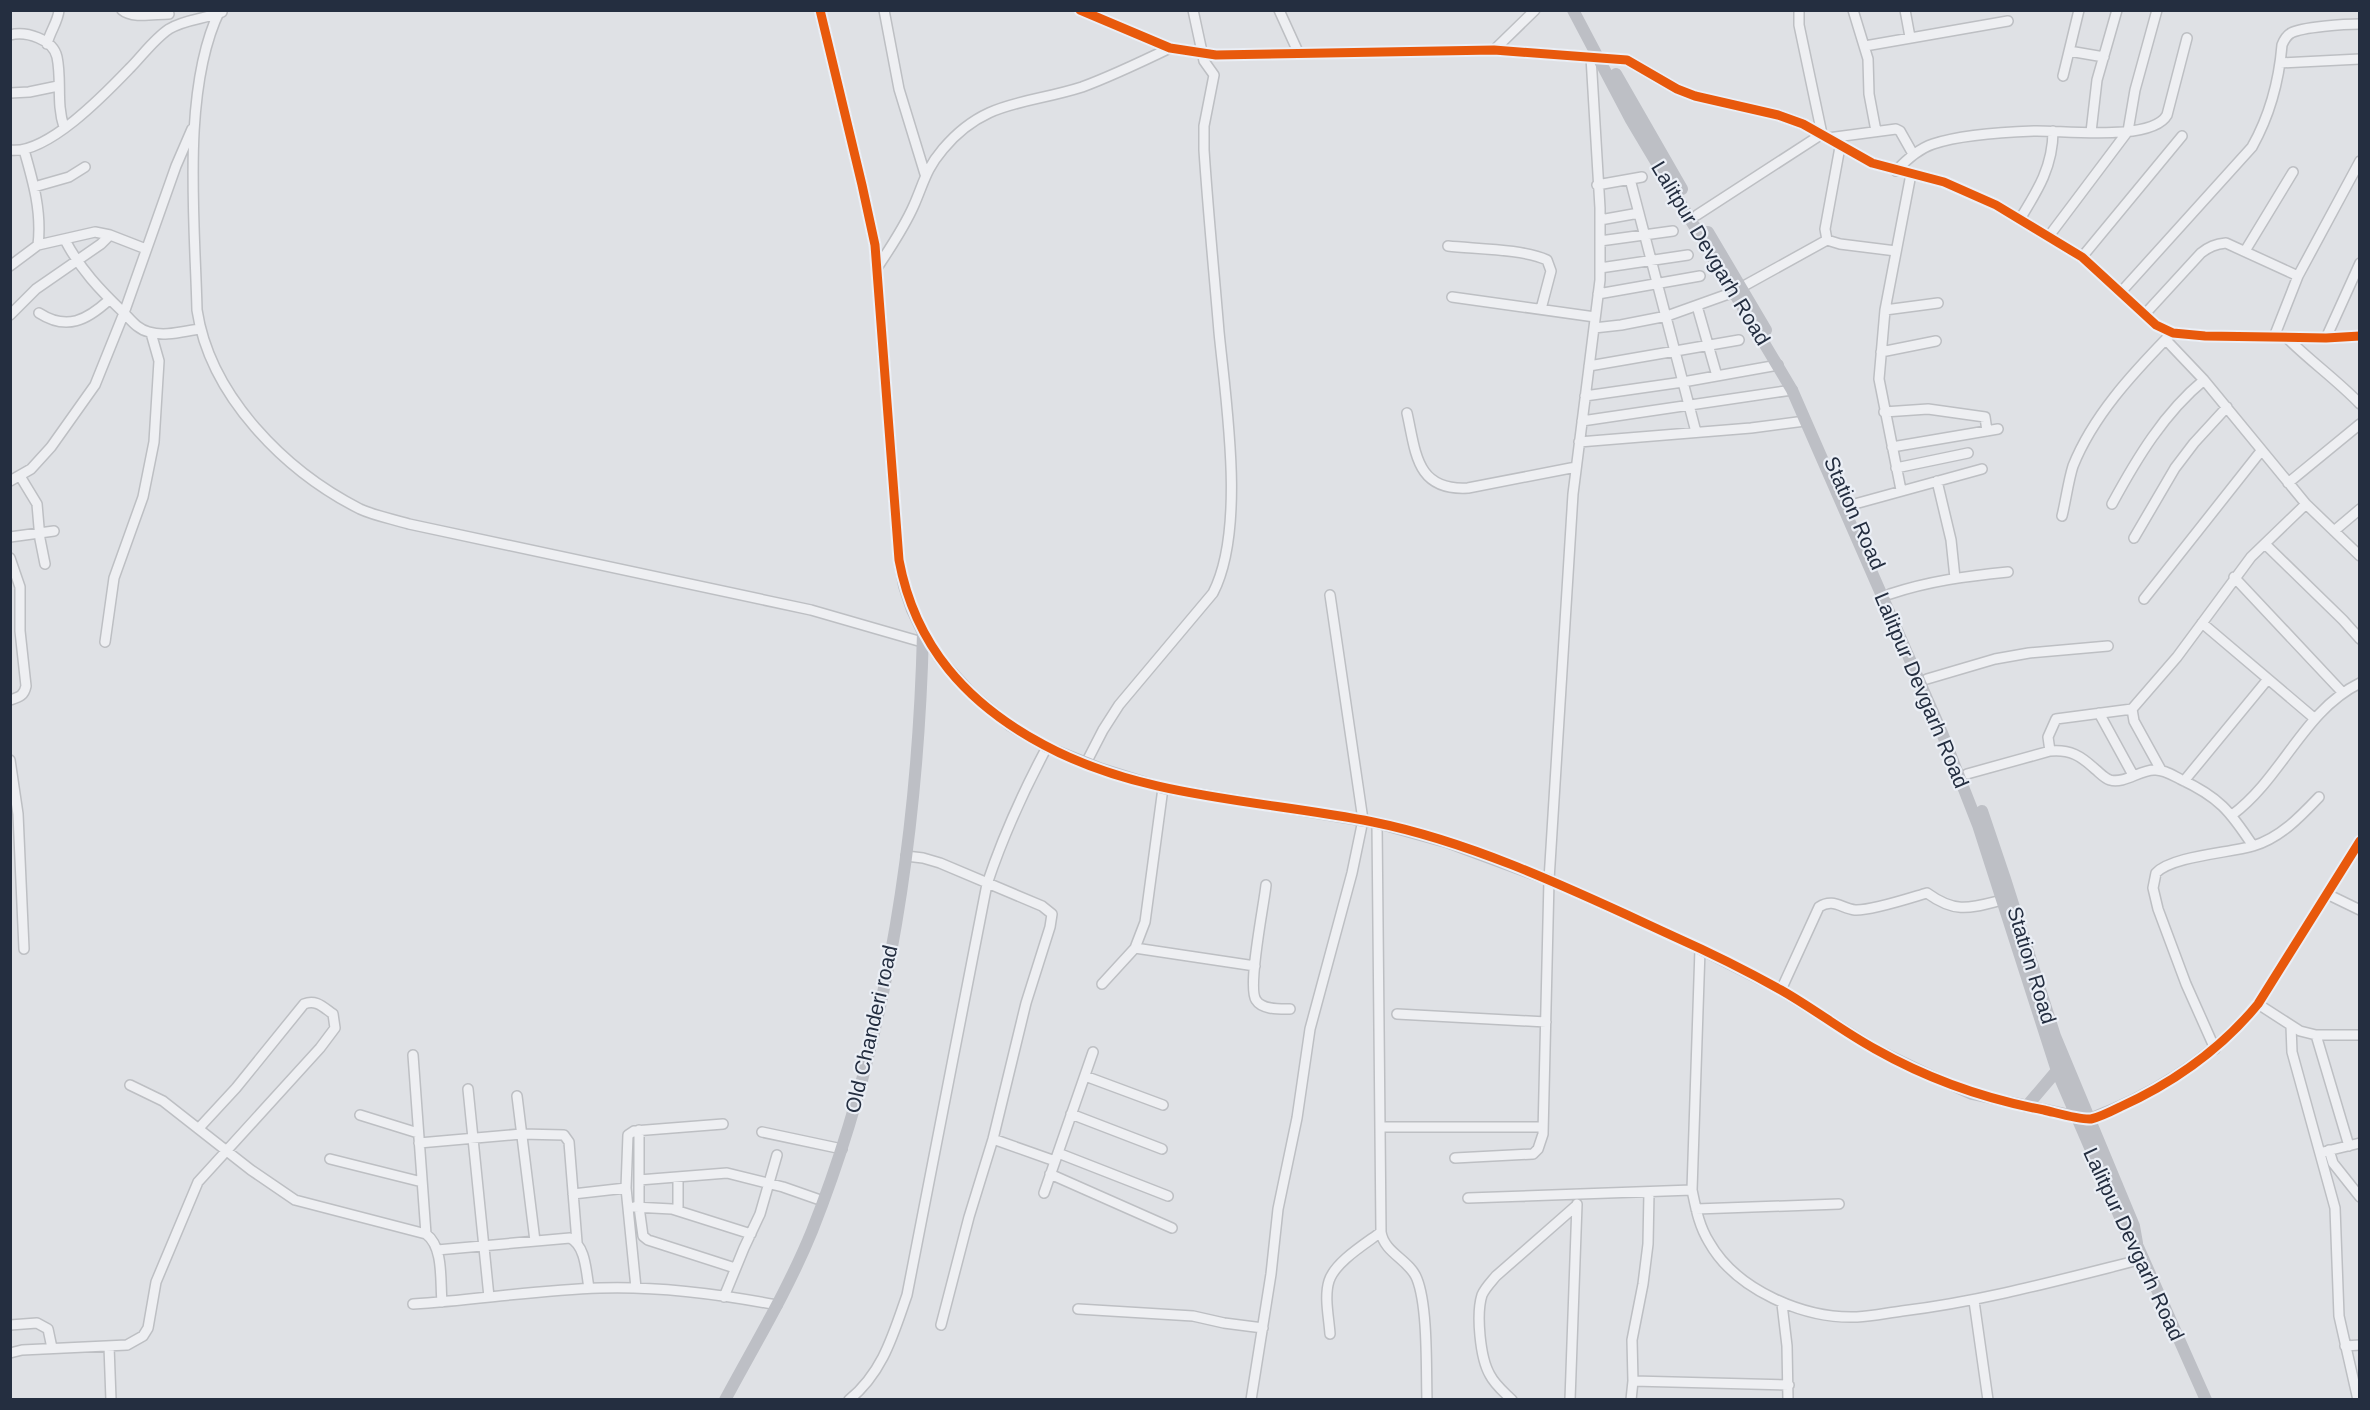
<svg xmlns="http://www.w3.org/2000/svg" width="2370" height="1410" viewBox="0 0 2370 1410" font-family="Helvetica,sans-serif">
<rect width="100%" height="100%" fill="#dfe1e5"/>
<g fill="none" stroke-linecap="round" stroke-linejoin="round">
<!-- street casing -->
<g stroke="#bdbfc3" stroke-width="12">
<path id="street" d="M122 10C132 19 155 14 169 14
M220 10C181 89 195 222 197 310 210 396 285 471 360 509 375 516 393 519 409 524L811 610 922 642
M884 10 899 89 925 174
M1080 10 1170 48 1216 55 1494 50 1627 60 1677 89 1695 96 1778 115 1803 124 1872 163 1944 182 1996 205 2082 257 2156 325 2173 333 2205 336 2326 338 2360 336
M1279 10 1299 54
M1853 10 1868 59 1869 94 1876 131
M1905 10 1910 37
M10 35C26 31 53 39 57 57 62 81 56 103 64 127
M47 44C50 31 58 22 59 10
M1865 46 2008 21
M1494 50 1535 10
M2069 51 2104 57
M2280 63 2360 59
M2063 76 2079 10
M10 93 29 92 58 86
M2091 132 2097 80 2117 10
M1828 138 1896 129 1900 131 1913 154
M1840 147 1825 229 1827 240 1840 244 1896 251
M10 150C47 155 106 93 130 68 142 56 154 39 169 29 185 19 205 19 222 12
M1896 171C1907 159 1918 149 1933 144 1960 135 2006 132 2034 131 2062 130 2152 142 2167 115L2187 38
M1630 179 1696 432
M1597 185 1642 177
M34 187 69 177 85 167
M1697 215 1822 134 1799 25V10
M2020 219C2038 190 2053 166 2053 131
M1600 220 1639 213
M2049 236 2128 131 2135 90 2157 10
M65 240C80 269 100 290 123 312 131 320 137 329 149 332 165 337 184 331 200 329
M1600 241 1673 231
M38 245 95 232 110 235 146 249
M1448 246C1476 249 1523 249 1547 260L1551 271 1541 309
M2245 251 2293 172
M2082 257 2182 136
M10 266 38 245C42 212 33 181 24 150
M877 268C890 248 904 228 914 205 924 182 926 169 943 149 985 99 1026 105 1082 87 1112 76 1141 62 1170 48
M1600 268 1688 255
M1742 287 1827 240
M2121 292 2252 147C2270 115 2279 81 2282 45 2284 40 2286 36 2291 33 2302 27 2345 24 2360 24
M1598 294 1700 276
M1452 297 1595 317
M1697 306 1717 376
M1885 310 1938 303
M39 313C67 331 87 320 109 300
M2145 314 2201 253C2209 247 2215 244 2226 243L2298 276
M10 315 36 289 101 244 110 235
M1594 328 1621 325 1667 316 1734 292
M2274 337 2298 276 2360 161
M2286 337C2310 361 2337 380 2360 404
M2326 338 2360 263
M2166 340 2204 380 2306 504 2360 556
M1881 352 1936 341
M1589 366 1739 340
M1585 396 1683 382 1778 365
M1884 412 1928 409 1985 417 1987 431
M1407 413C1416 453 1416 491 1468 488L1576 467
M1582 421 1792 390
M1579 442 1751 428 1805 421
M1892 447 1998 429
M1896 468 1968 453
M20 476 37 504 40 539 45 564
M10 481 31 469 51 447 95 385 124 313 176 166 192 129
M1937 481 1951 540 1955 578
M2288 483 2360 424
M1901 490 1879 379 1885 310 1911 174
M2112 504C2137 458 2164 413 2204 380
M1851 505 1982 469
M2062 516C2066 500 2068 482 2073 466 2093 416 2132 374 2169 336
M2334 531 2360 509
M10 537 54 531
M2134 538 2175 468 2194 443 2227 407
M2265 544 2343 620 2360 639
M10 558 20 587V631L26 686C24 696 19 697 10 700
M2234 577 2343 693
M1890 594C1929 581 1967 576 2008 572
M2144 599 2261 451
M2202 623 2314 718
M105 642 114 578 143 497 154 442 159 361 151 333
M1927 679 1995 659 2029 653 2108 646
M2099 713 2133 775
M2050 751 2048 737 2056 719 2132 709
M10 760 18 814 24 949
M1086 763 1103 730 1119 705 1213 593C1246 529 1226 403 1219 332 1214 271 1208 211 1204 150V126L1214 75 1204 61 1193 10
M2161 770 2134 721 2132 709 2177 657 2251 557 2306 504
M1967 774 2050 751C2070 749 2081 756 2095 769 2100 773 2104 778 2110 780 2124 784 2140 770 2154 770 2163 769 2172 775 2180 779 2219 797 2230 811 2253 846
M2184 781 2268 679
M2232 815C2283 777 2303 711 2360 683
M1377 823 1381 1232C1384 1253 1410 1260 1417 1279 1428 1307 1426 1368 1427 1400
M906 856 923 858 940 863 1042 906 1052 914 1050 927 1026 1003 993 1139 969 1217 941 1325
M1266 885C1264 905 1247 987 1256 1000 1262 1010 1280 1009 1290 1009
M2327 894 2360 910
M1135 948 1255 966
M1700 949 1692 1190C1696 1209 1699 1226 1709 1242 1736 1290 1804 1319 1857 1317 1872 1316 1887 1313 1902 1311 1984 1301 2063 1279 2143 1259
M1102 984 1135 948 1145 922 1163 788
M1781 990 1819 907C1833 898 1841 908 1855 910 1871 911 1910 898 1927 893 1956 914 1970 908 2002 900
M2258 1004 2300 1031 2316 1035H2360
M1397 1014 1546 1022
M2291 1026 2292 1052 2335 1208 2339 1316 2358 1400
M2316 1035 2349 1146
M2215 1049 2186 984 2158 909 2153 888 2156 873C2172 856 2229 853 2253 846 2280 838 2300 817 2319 797
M413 1055 426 1234
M1085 1076 1163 1105
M130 1085 163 1101 251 1170 295 1200 426 1234C444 1247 440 1282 442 1302
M468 1089 489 1297
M517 1096 535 1241
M1071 1114 1162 1149
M360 1115 418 1133
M2089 1119C2155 1094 2213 1058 2258 1004L2360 841
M1380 1127H1543
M639 1130V1207L643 1236 648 1240 735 1268
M762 1132 842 1149
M993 1139 1055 1161
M419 1143 521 1134 564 1135 569 1142 577 1242
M2329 1150 2333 1163 2360 1197
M2323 1152 2360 1143
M1058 1153 1168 1196
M1455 1158 1533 1154 1538 1149 1543 1134 1549 880 1573 494 1600 280V208L1591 57
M330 1159 422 1182
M1050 1174 1172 1228
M639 1180 727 1173 783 1187 823 1201
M1044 1193 1093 1052
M573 1194 626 1188
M1468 1198 1692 1190
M634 1207 672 1209 751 1234
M1696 1209 1839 1204
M678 1210V1178
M437 1250 570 1238C586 1246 586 1272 589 1288
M636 1288 626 1188 628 1135 634 1131 723 1124
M724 1297 744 1248 760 1214 777 1155
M1974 1301 1988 1400
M413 1304C475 1300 537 1290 600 1288 658 1286 719 1294 777 1305
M1782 1304 1787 1346 1788 1400
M1078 1309 1193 1316 1224 1323 1263 1328
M10 1325 37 1323 48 1329 52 1348
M1330 1334C1329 1318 1324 1297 1329 1281 1335 1262 1365 1244 1381 1232
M109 1346 111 1400
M2345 1346 2360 1345
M10 1353 22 1350 127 1345 143 1336 148 1328 156 1282 198 1182 320 1048 335 1028 333 1014C323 1007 316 999 304 1004L236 1088 199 1128
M1633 1381 1789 1385
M849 1400C883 1372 893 1335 907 1295L987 884C1003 836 1023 792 1047 747
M1251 1400 1271 1274 1278 1209 1297 1118 1310 1029 1352 873 1363 820 1330 595
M1512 1400C1504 1392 1495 1385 1490 1375 1480 1358 1476 1314 1482 1295 1485 1288 1491 1282 1496 1276L1577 1205
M1570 1400 1577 1204
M1631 1400 1633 1381 1632 1340 1643 1284 1648 1244 1649 1192"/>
</g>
<!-- street -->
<use href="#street" stroke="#eeeff2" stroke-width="9"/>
<!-- secondary -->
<path stroke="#bdbfc5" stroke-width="12" d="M820 10 862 185 875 245 899 560 904 586 912 610 923 633 940 659 972 694 1009 725 1047 747 1102 769 1163 788 1377 823 1449 843 1549 880 1680 939 1781 990 1875 1049 1927 1074 1972 1094 2089 1119
M1573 10 1631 120 1792 390 1942 733 1978 825 2057 1071 2126 1231 2138 1247 2206 1400
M1616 74 1682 189
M1708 232 1766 330
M1982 811 2005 879 2055 1036 2134 1226 2137 1243
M2026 1107 2060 1067
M725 1400C755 1344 788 1290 812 1231 887 1042 918 835 923 633"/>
<!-- cycleway casing -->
<g stroke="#ebeff6" stroke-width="13">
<path id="cycleway" d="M820 10 862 185 875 245 899 560C915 646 967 704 1044 745 1144 799 1263 800 1373 822 1477 843 1579 893 1675 937 1711 953 1747 971 1781 990 1813 1008 1842 1031 1875 1049 1928 1079 1985 1099 2044 1110 2057 1113 2080 1120 2091 1119 2100 1117 2112 1111 2120 1107 2173 1083 2221 1049 2258 1004L2360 841
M1080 10 1170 48 1216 55 1494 50 1627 60 1677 89 1695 96 1778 115 1803 124 1872 163 1944 182 1996 205 2082 257 2156 325 2173 333 2205 336 2326 338 2360 336"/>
</g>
<!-- cycleway -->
<use href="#cycleway" stroke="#e8590c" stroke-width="9"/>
</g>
<g text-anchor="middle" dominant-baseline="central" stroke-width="4.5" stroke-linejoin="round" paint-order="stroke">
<!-- street labels -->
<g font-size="21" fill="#242e40" stroke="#ebeff6">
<text transform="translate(1711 253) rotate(59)">Lalitpur Devgarh Road</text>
<text transform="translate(1855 513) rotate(66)">Station Road</text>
<text transform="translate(1922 690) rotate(67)">Lalitpur Devgarh Road</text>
<text transform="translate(2032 965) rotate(73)">Station Road</text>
<text transform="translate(871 1029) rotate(-77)">Old Chanderi road</text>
<text transform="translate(2134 1244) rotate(65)">Lalitpur Devgarh Road</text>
</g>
</g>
<!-- border -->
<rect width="2370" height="1410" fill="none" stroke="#242e40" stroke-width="24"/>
</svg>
